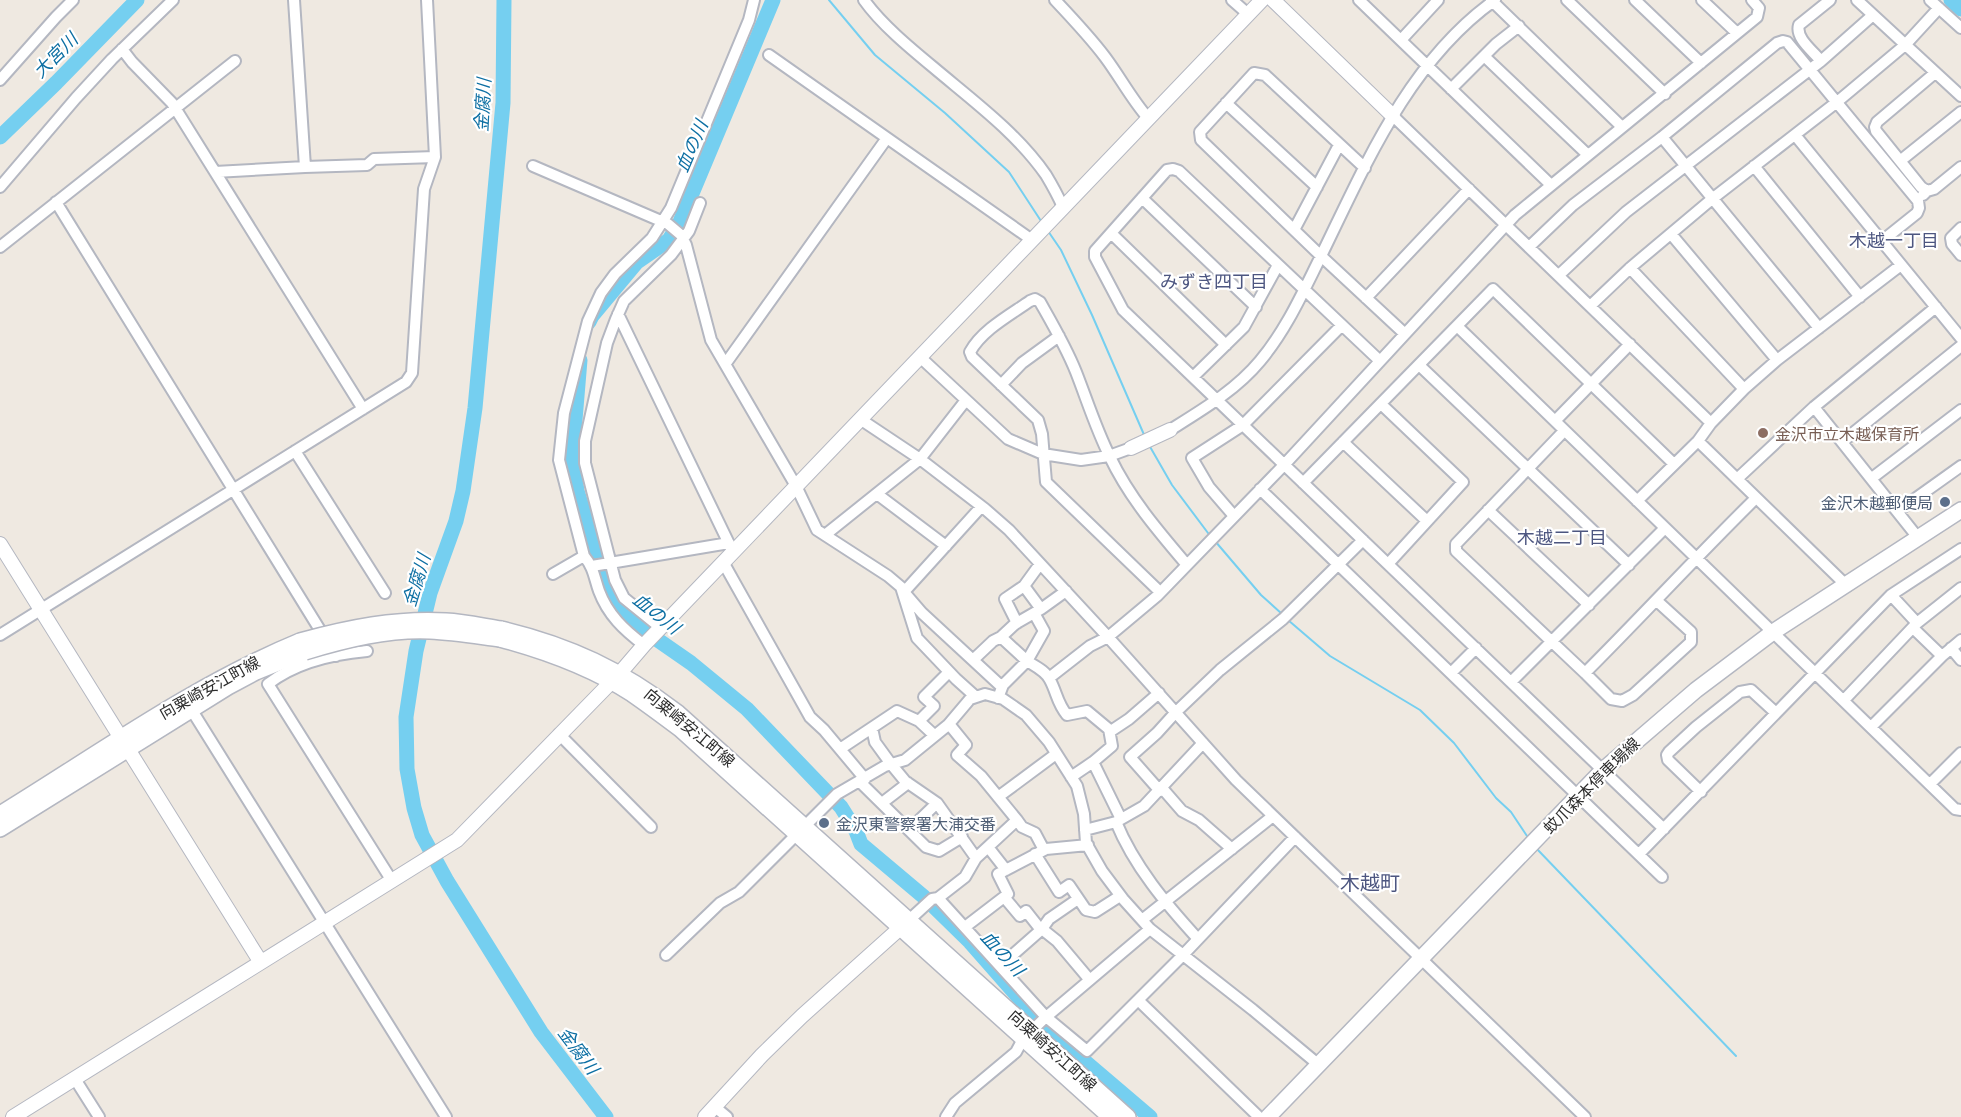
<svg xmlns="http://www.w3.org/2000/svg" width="1961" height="1117" viewBox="0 0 1961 1117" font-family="Commissioner,'Noto Sans JP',sans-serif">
<rect width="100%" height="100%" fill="#efe9e1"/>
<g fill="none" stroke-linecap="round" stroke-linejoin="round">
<!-- stream -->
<path stroke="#75cff0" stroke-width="2" d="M829 0 875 55 945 113 1009 172 1041 221
M1048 231 1061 250 1092 315 1145 437
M1149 445 1172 485 1211 537
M1215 541 1261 595 1282 614
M1288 620 1330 656 1420 710 1454 743 1496 798 1511 812 1529 839
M1536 848 1736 1056"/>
<!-- river -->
<path stroke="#75cff0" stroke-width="15" d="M504 0 503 103 475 408 463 491 456 521 430 593 416 651 406 717 407 769 414 808 422 835 447 881 541 1032 606 1117
M1951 0 1961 9
M0 137 56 83 137 0
M589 322 592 316 637 262 669 240 680 222 773 0
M580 360 572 456 577 491 609 591 617 606 642 629 691 663 747 709 841 807 856 831 861 844 924 897 970 942 1036 1017 1069 1048 1150 1117"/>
<!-- minor casing -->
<g stroke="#b4b7c1" stroke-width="14">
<path id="minor" d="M864 0C881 24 910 48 933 67 972 100 1016 132 1046 175 1052 185 1058 196 1063 207
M1055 0C1072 18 1090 37 1105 57 1120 77 1132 100 1148 118
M1232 0 1248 14
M1359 0 1551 185
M1491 0 1622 127
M1567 0 1665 94
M1635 0 1701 63
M1702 0 1737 33
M1857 0 1961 96
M1930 0 1961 28
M1401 40 1438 0
M122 49 132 62 172 103 363 409
M769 55 1032 240
M1484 56 1588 155
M1821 61 1873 15
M0 80 56 17 73 0
M1451 89 1496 44 1519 26
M1226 103 1317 187
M1393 116 1711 423
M1795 135 1961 338
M1662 137 1819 328
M1900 161 1961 112
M533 166 668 224 681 235 686 245 711 340 796 486 817 530 888 576 901 587 917 638 956 679 976 697
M1754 166 1860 297
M305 167 367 165 374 159 435 157
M1365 168 1265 75 1254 73 1200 132 1201 140 1321 256 1405 334
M215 172 305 167 294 0
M0 187 76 98 112 59 173 0
M1927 191 1921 187 1876 131 1875 127 1877 122 1935 73
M1923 195 1927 191 1934 189 1961 167
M1142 198 1256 307
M56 202 336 656
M1961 228 1951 238 1952 244 1961 255
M1294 230 1339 145
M1111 233 1226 345
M1671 234 1777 360
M0 247 235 61
M1529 247 1573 205 1662 137 1777 43 1783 41 1787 42 1918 201 1919 208 1917 213 1882 241
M1630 268 1744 389
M1559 275 1626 212 1821 61C1813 51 1795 38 1799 25L1830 0
M1366 298 1469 189
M1590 306 1630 268 1712 199 1837 102 1905 45 1939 8
M618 314 733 552
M1457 326 1955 809 1961 810
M920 357 1008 439 1043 454 1081 460 1109 456 1131 448
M1380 361 1179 171 1173 169 1167 170 1095 251V257L1123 310 1664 829
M726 363 887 138
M1419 365 1629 565
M1193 377 1244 327 1278 265
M1001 385 1022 363 1059 336
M1381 404 1463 482 1388 564
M1814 407 1936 307
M860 419 920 459 985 509 1009 530 1108 637 1236 780 1585 1117
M1555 421 1630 344
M1170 430C1202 410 1236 390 1260 361 1286 330 1302 294 1320 258 1365 166 1408 62 1495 0
M1564 431 1456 544V551L1585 673C1643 615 1698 555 1756 498
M1698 441 1847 586
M1343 442 1427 521
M1842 442 1961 346
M295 451 385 593
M1872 478 1961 410
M1737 479 1814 407 1919 539
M1303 483 1493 289 1674 464
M1260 489 1662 877
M877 494 946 546
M1637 501 1698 441 1711 423 1744 389 1777 360 1901 265
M1488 510 1589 605
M1898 511 1961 466
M1234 516 1209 487 1192 458 1243 425 1342 325
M825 535 920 459 966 400
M723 562 810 717 824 730 865 779
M592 566 729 543
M553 574 584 556
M1024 586 1041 609
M904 592 922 613 1002 687
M1160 592 1046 482 1042 434 1038 420 972 357 970 352C982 330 1010 315 1030 301L1035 299 1040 302C1053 325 1066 347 1076 372 1087 400 1096 429 1110 457 1129 497 1158 531 1187 565
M903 593 981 507
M1891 595 1917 623
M1017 623 1005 599 1024 586 1040 564
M661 628 624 598 615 580 585 463V441L607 343 616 319 624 301 671 255 689 231 700 203
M1913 628 1942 656
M0 635 406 382 412 373 424 189 435 157 427 0
M1001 637 1027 661 1044 631 1034 613
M644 645C624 630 608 615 599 591 594 577 594 568 584 556L559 460 564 413 588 321 601 293 615 274 652 238 671 208 749 20 754 0
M1951 648 1961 660
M367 651C333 654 295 663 268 684L392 881
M974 659 993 641 1001 637 1015 624 1041 609 1066 591
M1451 673 1476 648
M1585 673 1611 699 1622 701 1633 695 1691 642V632L1657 601
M1049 678 1090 646 1108 637 1157 596 1284 465 1515 215 1757 17 1759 8 1752 0
M1511 682 1665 528
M998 698 1003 685 1027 661C1035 666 1046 671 1050 680 1057 693 1057 703 1067 715L1087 711 1111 731 1129 719 1159 693
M1844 700 1917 623 1961 588
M191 709 446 1117
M919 721 934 706 924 697 949 672
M949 724 966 745 957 755 981 776 1017 820 976 858
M1871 727 1942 656 1961 640
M872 728 875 742 891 764 905 781 937 803 976 858 965 877 938 898
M559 734 651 827
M840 749 897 711 919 721 934 735
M1093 762 1112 746 1109 729
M1071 777 1093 762 1121 819
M860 782 926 847 939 851 962 837
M1930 784 1961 753
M1162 788 1182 811 1199 820 1232 849
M1160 791 1130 757 1157 733 1176 712 1220 670 1283 619 1363 540
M1701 792 1668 760 1667 755 1669 752 1696 727 1740 692 1751 690 1776 713
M998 797 1056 754
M882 803 908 783
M1017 820 1022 827 1035 833 1044 850
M1116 822C1134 866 1166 904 1198 939
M909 830 937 803
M1085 830 1116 822 1144 806 1203 743
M988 847 1006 870
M1035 854 1059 892 1069 885 1086 910 1095 912 1120 896
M1639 854 1891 595 1961 549
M1004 897 1020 916 1026 911 1041 930
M1142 920 1273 816
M908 921 932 899 938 898 1046 1017 1087 1051 1183 955 1295 837
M965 927 1008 894 998 874 1046 849 1088 845
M1042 929 1057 941 1089 979
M666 955 720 903 739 892 837 794 885 766 905 760 948 725 970 699 985 694 1003 699 1026 715 1049 742 1077 786 1084 814 1086 843 1102 871 1123 899 1150 929 1253 1010 1319 1065
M1000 966 1042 929 1049 919 1078 899
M1138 1000 1259 1117
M75 1079 99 1117
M715 1107 727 1117
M946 1117 955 1103 1016 1052 1023 1039 1046 1017 1150 929"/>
</g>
<!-- tertiary casing -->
<g stroke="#b4b7c1" stroke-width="16">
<path id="tertiary" d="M1273 0 1393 116
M1131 448 1170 430
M0 544 260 961
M13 1117 457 840 620 673 644 645 1262 0
M705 1117 762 1055 802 1016 908 921"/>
</g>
<!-- secondary casing -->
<g stroke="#b4b7c1" stroke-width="18">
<path id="secondary" d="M501 629C569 645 622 670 678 713L1128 1117
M500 639C545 651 592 668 632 694 648 705 664 717 680 729L1110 1117
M0 814C98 754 193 685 300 641
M0 829 228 687 256 672 305 652
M1268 1117 1603 770 1696 690 1773 632 1961 510"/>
</g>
<!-- minor -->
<use href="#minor" stroke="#fff" stroke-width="10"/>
<!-- tertiary -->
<use href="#tertiary" stroke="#fff" stroke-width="14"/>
<!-- secondary -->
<use href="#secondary" stroke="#fff" stroke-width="15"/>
<!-- secondary-bridge casing -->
<g stroke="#b4b7c1" stroke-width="18" stroke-linecap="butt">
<path id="secondary-bridge" d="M300 641C348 628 396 618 446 621 464 622 482 626 501 629
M305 652C345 640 388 629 430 631 453 632 477 636 500 639"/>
</g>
<!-- secondary-bridge -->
<use href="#secondary-bridge" stroke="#fff" stroke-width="15"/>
</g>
<!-- markers -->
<circle fill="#8d6e63" stroke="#fff" stroke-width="2" cx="1763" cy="433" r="6"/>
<g fill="#5c6f8a" stroke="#fff" stroke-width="2">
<circle cx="1945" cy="502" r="6"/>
<circle cx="824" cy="823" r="6"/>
</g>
<g text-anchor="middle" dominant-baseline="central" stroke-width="4.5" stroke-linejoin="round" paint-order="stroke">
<!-- education labels -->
<g font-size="16" fill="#785e54" stroke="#fff" text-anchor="start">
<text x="1775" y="433">金沢市立木越保育所</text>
</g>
<!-- service labels -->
<g font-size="16" fill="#4e5e75" stroke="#fff" text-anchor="end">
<text x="1933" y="502">金沢木越郵便局</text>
<text x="836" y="823" text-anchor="start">金沢東警察署大浦交番</text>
</g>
<!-- street labels -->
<g font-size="16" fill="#2e2e2e" stroke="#fff">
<text transform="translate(209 687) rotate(-29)">向粟崎安江町線</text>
<text transform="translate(690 727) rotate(40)">向粟崎安江町線</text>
<text transform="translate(1591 785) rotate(-45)">蚊爪森本停車場線</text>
<text transform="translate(1053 1050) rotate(42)">向粟崎安江町線</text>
</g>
<!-- water labels -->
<g font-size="18" font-style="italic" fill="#0d6fa3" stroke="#fff">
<text transform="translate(55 55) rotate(-45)">大宮川</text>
<text transform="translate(482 105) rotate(-87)">金腐川</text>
<text transform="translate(691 146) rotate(-67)">血の川</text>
<text transform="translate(416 580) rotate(-73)">金腐川</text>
<text transform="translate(657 613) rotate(38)">血の川</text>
<text transform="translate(1003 953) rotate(47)">血の川</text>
<text transform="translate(579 1050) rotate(53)">金腐川</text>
</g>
<!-- neighbourhood labels -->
<g font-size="18" fill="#4d5680" stroke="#fff">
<text x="1894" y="240">木越一丁目</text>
<text x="1214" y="281">みずき四丁目</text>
<text x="1562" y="537">木越二丁目</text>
</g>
<!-- quarter labels -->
<g font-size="20" fill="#4d5680" stroke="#fff">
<text x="1370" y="882">木越町</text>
</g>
</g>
</svg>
